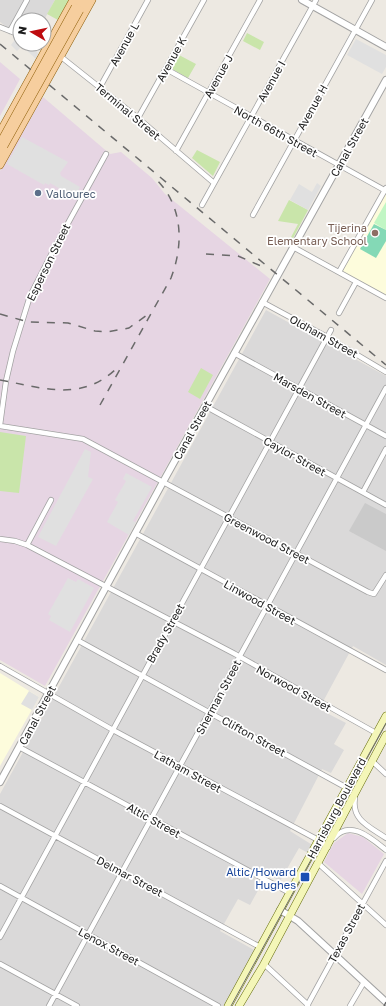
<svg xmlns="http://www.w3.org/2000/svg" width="386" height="1006" viewBox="0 0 386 1006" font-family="'Golos Text',sans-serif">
<rect width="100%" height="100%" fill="#ede9e2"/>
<!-- residential -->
<path fill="#dad9d9" d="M0 0H55L44 20H20V31L8 28 0 22Z
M266 310 386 376V665L353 646 319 709 346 723 334 744 344 750 331 773 322 769 290 831 314 846 310 854 299 848 280 881 267 874 250 905 238 899 220 931 256 951 225 1006H0V794Z"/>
<!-- industrial -->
<path fill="#e6d5e3" d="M0 62 20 79 0 116Z
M43 97 110 154 121 152 152 178 165 194 270 279 45 686 0 660V171Z
M348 833 363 837 384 854 362 894 324 862 334 843Z"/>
<!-- education -->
<path fill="#fdfcdc" d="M385 194 386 195V296L342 272Z
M0 673 39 697 0 766Z"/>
<!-- religious -->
<path fill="#cacaca" d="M365 503 386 514V551L349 531Z"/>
<!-- grass -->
<path fill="#c9e5aa" d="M55 0H69L58 20 47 14Z
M247 33 264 42 260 50 243 41Z
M179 55 196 64 188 78 172 69Z
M197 150 220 162 213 176 192 158Z
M289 200 308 210 291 242 289 241 298 224 278 221Z
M201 368 213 375 200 399 188 392Z
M0 432 26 436 19 493 0 491Z"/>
<!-- park -->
<path fill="#c1f6c4" d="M386 202V230L374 223Z"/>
<!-- pitch -->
<path fill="#84d9b6" d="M374 224 386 230V241L376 258 360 249Z"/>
<!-- parking -->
<path fill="#e0e0e0" d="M16 38 20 40V44H27L36 49 38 54 36 59 22 46 17 51 11 45Z
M356 39 386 55V67L382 74 347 55Z
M22 137 68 162 60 173 61 176 80 187 74 199 63 194 64 191 50 183 49 185 45 183 44 185 7 164Z
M317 183 321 186 308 210 290 200 299 184 312 192Z
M85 449 91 452 88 477 93 479 56 546 38 537Z
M126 473 152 487 133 521 136 522 129 535 107 522 118 502 115 500 126 481 123 479Z
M68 578 76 582 78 579 94 588 70 632 49 620 51 616 48 614Z
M29 691 39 697 32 710 21 704Z"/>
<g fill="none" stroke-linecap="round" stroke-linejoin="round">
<!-- minor casing -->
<g stroke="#a3a3a3" stroke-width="6">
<path id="minor" d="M0 27 20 35
M10 31 27 0
M39 44 48 49
M60 56 138 118 214 183
M166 69 386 191
M100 87 148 0
M138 118 204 0
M176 151 260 0
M202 205 316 0
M253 215 372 0
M293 247 386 298
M339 272 386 188
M262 302 327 337 386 372
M339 313 356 282
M234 353 386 436
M205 406 386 505
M0 425 6 381 13 351 30 296 56 245 106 154
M0 426 83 439 368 592 374 594 386 575
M363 492 386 449
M135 533 386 670
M0 539 15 541 27 545 235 654 376 733
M27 545 51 500
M77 640 347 788
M0 666 113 730 322 842 328 847
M19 747 290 893
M372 761 386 774
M355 798C351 820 370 827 386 838
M0 806 260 947
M334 838C350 819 371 838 386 850
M319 864 386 925
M0 886 218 1006
M0 937 331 330
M0 964 77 1006
M264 964 308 1005
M49 1006 386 388
M307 1006 386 861
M350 1006 364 982"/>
</g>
<!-- tertiary casing -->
<g stroke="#a3a3a3" stroke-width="8">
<path id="tertiary" d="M302 0 386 47
M0 782 163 482 386 80
M280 910 298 921 386 1002"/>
</g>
<!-- secondary casing -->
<g stroke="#646c0a" stroke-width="8">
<path id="secondary" d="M228 1006 386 716
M239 1006 264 964 386 735"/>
</g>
<!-- primary casing -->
<g stroke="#8d5d08" stroke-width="8">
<path id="primary" d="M75 7 79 0
M80 10 85 0
M0 132 73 0
M0 154 4 146
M0 165 92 0"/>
</g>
<!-- minor -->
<use href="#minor" stroke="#fff" stroke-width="4.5"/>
<!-- tertiary -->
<use href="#tertiary" stroke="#fff" stroke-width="6"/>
<!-- secondary -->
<use href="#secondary" stroke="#f4f6b8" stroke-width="7"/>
<!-- primary -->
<use href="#primary" stroke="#f6ce9e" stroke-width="7"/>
<!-- tram -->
<path stroke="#6a6a6a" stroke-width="1" d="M231 1006 386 723"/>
<!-- rail -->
<path stroke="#6a6a6a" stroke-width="1.5" stroke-dasharray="8 8" stroke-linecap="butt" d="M0 44 386 365
M206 254 238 256 261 266
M0 314 28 322 68 323 95 331 107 332 129 328 147 315
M0 380C44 388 83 403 119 366
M100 405 171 278C184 244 183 206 156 179
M384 1006 386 1002"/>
<!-- primary-bridge casing -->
<g stroke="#8d5d08" stroke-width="8" stroke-linecap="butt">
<path id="primary-bridge" d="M0 143 75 7
M4 146 80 10"/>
</g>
<!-- primary-bridge -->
<use href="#primary-bridge" stroke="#f6ce9e" stroke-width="7"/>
</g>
<!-- markers -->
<circle fill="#5c6f8a" stroke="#fff" stroke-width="1.5" cx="38" cy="193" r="4"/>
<circle fill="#8d6e63" stroke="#fff" stroke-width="1.5" cx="375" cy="233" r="4"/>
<rect fill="#1a4fb4" stroke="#fff" stroke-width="1.5" x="300" y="872" width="10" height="10" rx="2"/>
<g text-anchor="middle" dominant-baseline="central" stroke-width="3.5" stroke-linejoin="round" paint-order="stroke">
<!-- street labels -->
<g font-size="11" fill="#1c1c1c" stroke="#fff">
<text transform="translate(124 44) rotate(-61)">Avenue L</text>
<text transform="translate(171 59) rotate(-61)">Avenue K</text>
<text transform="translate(218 76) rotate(-61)">Avenue J</text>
<text transform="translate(271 81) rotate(-61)">Avenue I</text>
<text transform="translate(312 107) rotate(-61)">Avenue H</text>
<text transform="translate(128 111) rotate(40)">Terminal Street</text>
<text transform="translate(276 131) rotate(29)">North 66th Street</text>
<text transform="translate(349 147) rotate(-61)">Canal Street</text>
<text transform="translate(48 262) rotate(-64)">Esperson Street</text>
<text transform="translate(324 336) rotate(29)">Oldham Street</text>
<text transform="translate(310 395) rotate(29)">Marsden Street</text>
<text transform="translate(192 430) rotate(-61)">Canal Street</text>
<text transform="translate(295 456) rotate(29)">Caylor Street</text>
<text transform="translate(267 538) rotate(28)">Greenwood Street</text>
<text transform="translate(260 602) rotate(29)">Linwood Street</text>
<text transform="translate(165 633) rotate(-61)">Brady Street</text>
<text transform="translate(294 688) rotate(29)">Norwood Street</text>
<text transform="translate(218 697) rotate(-62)">Sherman Street</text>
<text transform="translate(37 715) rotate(-62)">Canal Street</text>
<text transform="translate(254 736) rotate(29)">Clifton Street</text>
<text transform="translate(188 771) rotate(29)">Latham Street</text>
<text transform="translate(336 808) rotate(-62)">Harrisburg Boulevard</text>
<text transform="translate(154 820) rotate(29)">Altic Street</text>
<text transform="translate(130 876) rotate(28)">Delmar Street</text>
<text transform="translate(346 933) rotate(-62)">Texas Street</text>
<text transform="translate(109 946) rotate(28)">Lenox Street</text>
</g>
<!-- service labels -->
<g font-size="11" fill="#4e5e75" stroke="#fff" text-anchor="start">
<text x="46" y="193">Vallourec</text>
</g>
<!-- education labels -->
<g font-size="11" fill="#785e54" stroke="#fff" text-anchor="end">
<text x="367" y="227">Tijerina<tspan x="367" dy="13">Elementary School</tspan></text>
</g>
<!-- transit labels -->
<g font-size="11" fill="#164399" stroke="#fff" text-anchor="end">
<text x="296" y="871">Altic/Howard<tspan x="296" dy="13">Hughes</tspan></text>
</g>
</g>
<!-- north arrow -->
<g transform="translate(32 32) rotate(279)"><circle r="19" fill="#ffffff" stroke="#a4a4a4"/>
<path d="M0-3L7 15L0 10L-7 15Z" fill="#be0b0f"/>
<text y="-6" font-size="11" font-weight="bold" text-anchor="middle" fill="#1c1c1c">N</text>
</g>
</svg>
